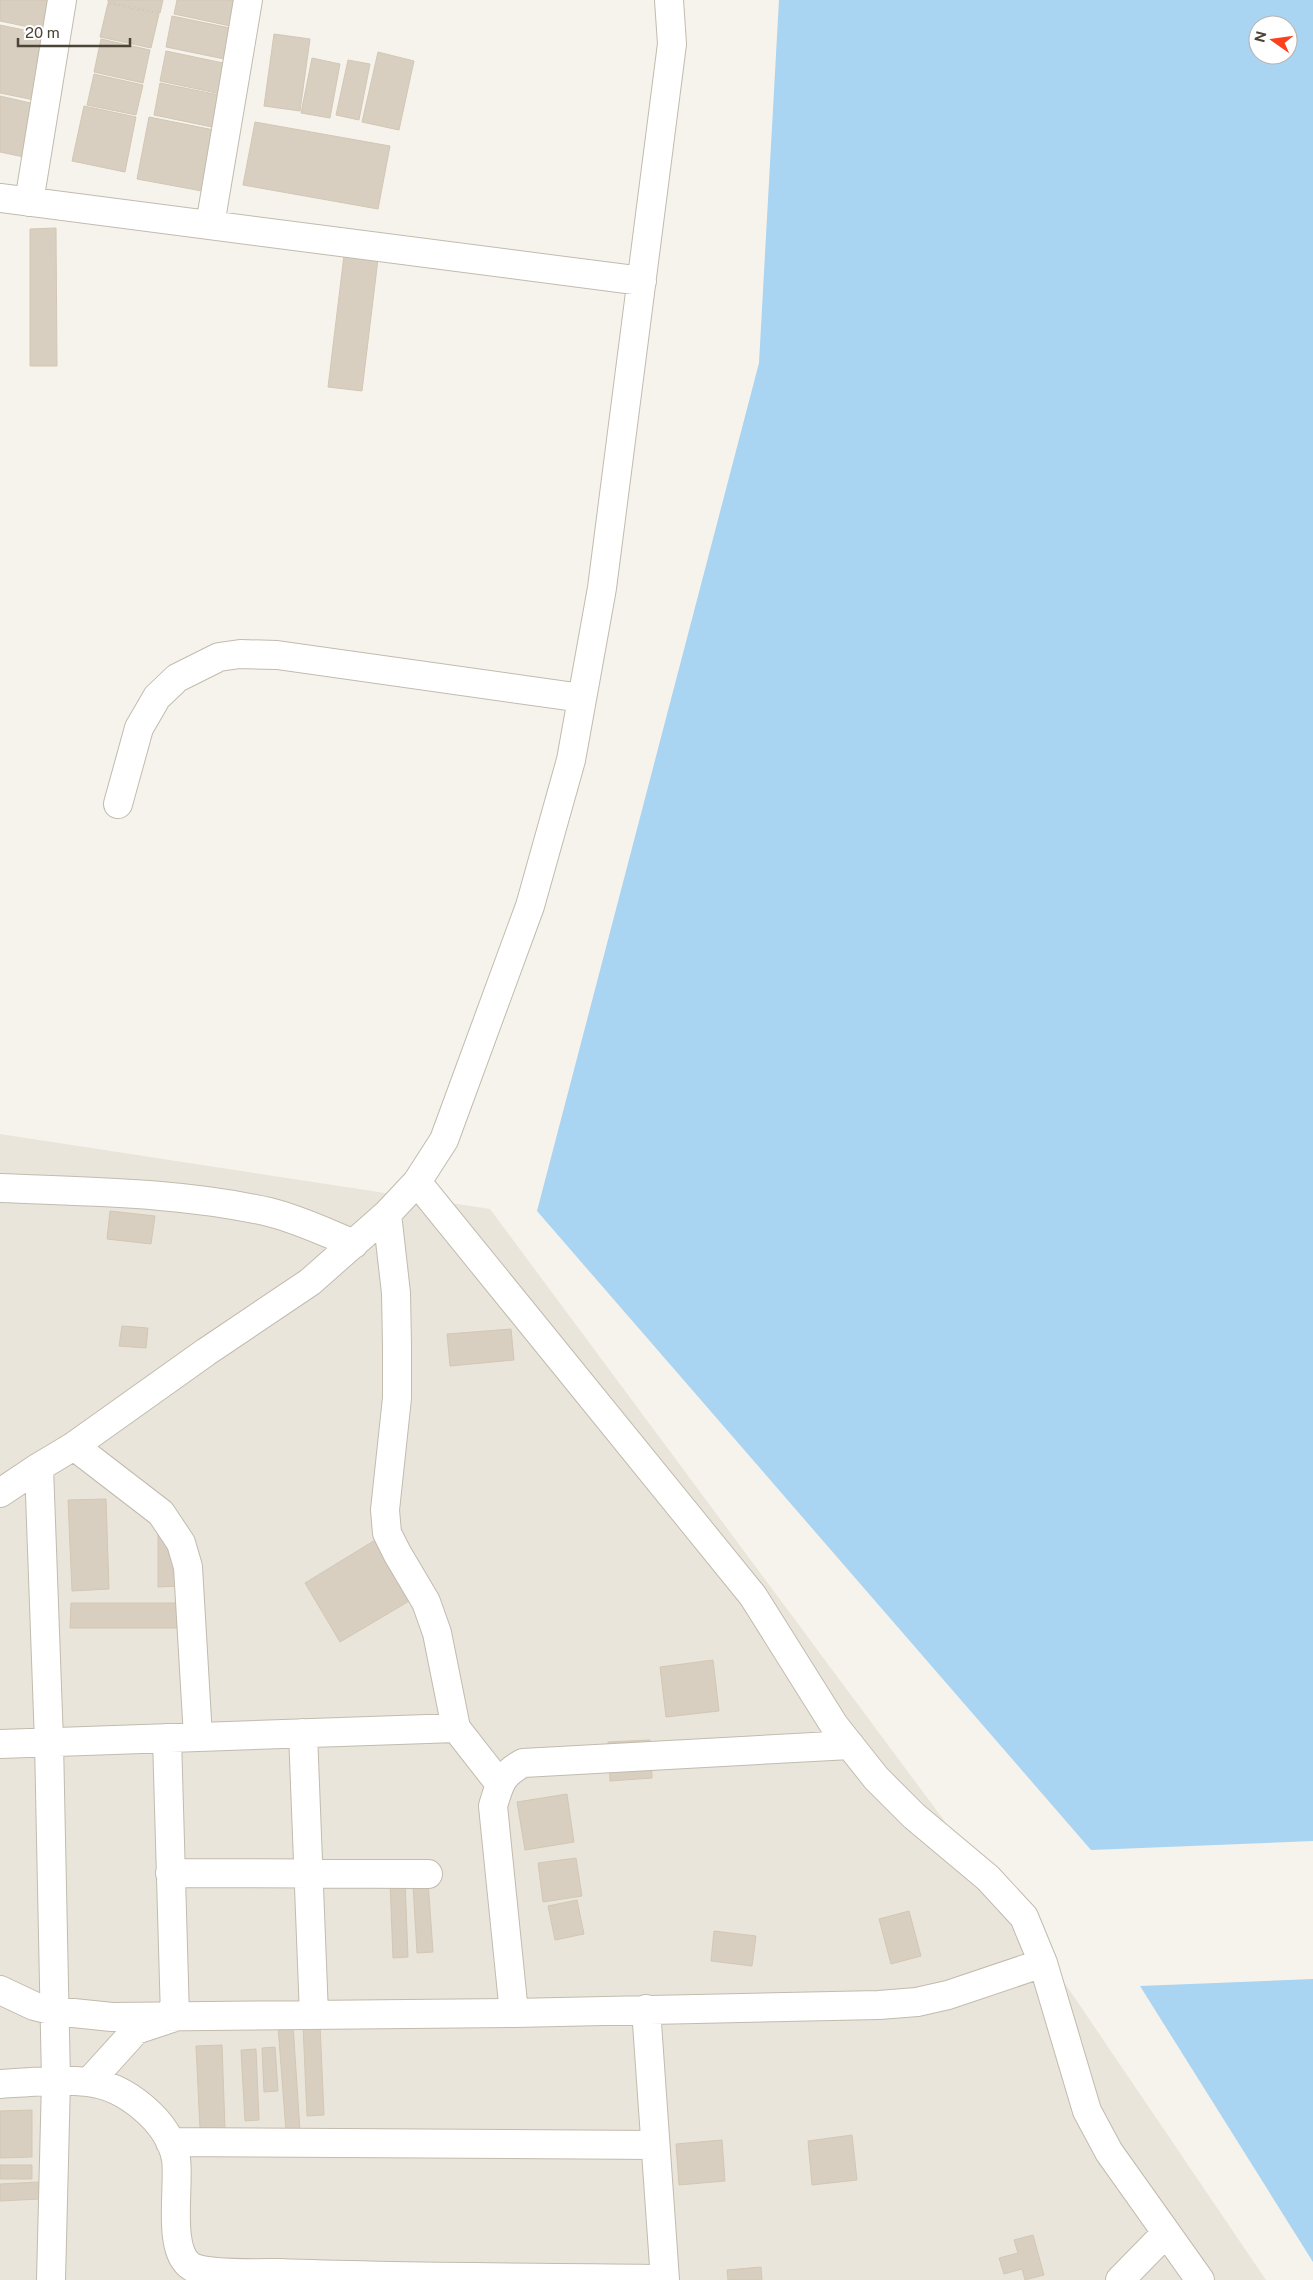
<svg xmlns="http://www.w3.org/2000/svg" width="1313" height="2280" viewBox="0 0 1313 2280" font-family="'Public Sans',sans-serif">
<rect width="100%" height="100%" fill="#f6f3ec"/>
<!-- residential -->
<path fill="#eae5da" d="M0 1134 490 1209 1064 1982 1266 2280H0Z"/>
<!-- water -->
<path fill="#a9d4f2" fill-rule="evenodd" d="M779 0H1313V1841L1091 1850 537 1211 759 363ZM1258 25H1288V55H1258Z
M1313 1979V2262L1140 1986Z"/>
<!-- building -->
<path fill="#d8cfc1" stroke="#d3c7b4" d="M0 0H55L48 31 0 21Z
M108 0H163L160 13 108 2Z
M177 0H241L235 27 174 14Z
M108 3 159 14 151 48 100 37Z
M172 16 235 29 229 60 166 47Z
M0 25 48 35 34 100 0 93Z
M274 34 310 39 300 111 264 106Z
M101 39 150 50 143 83 94 72Z
M166 51 228 64 221 94 160 81Z
M378 52 414 61 399 130 362 122Z
M312 58 340 64 330 118 301 113Z
M348 60 370 64 359 120 336 115Z
M94 74 143 85 136 115 87 105Z
M160 83 219 95 212 127 154 115Z
M0 96 35 104 24 157 0 152Z
M84 106 136 117 125 172 72 161Z
M149 117 214 130 202 191 137 179Z
M255 122 390 146 378 209 243 185Z
M56 228 57 366H30V229Z
M345 247 379 251 362 391 328 387Z
M110 1211 155 1216 151 1244 107 1239Z
M122 1326 148 1328 146 1348 119 1346Z
M511 1329 514 1360 450 1366 447 1334Z
M106 1499 109 1589 72 1591 68 1500Z
M158 1530H178L179 1586 158 1587Z
M385 1534 421 1594 340 1642 305 1583Z
M71 1603H177V1628H70Z
M713 1660 719 1711 666 1717 660 1667Z
M650 1740 652 1778 610 1781 608 1742Z
M567 1794 574 1842 525 1850 517 1802Z
M576 1858 582 1896 543 1902 538 1863Z
M427 1867 433 1952 417 1953 412 1868Z
M405 1881 408 1957 393 1958 390 1882Z
M577 1900 584 1934 555 1940 548 1906Z
M909 1911 921 1956 891 1964 879 1919Z
M714 1931 756 1936 752 1966 711 1961Z
M293 2025 300 2131 286 2132 278 2026Z
M320 2025 324 2115 307 2116 303 2026Z
M222 2045 225 2129H200L196 2046Z
M275 2047 278 2091 264 2092 262 2048Z
M256 2049 259 2120 245 2121 241 2050Z
M32 2110V2157L0 2158V2111Z
M852 2135 857 2180 812 2185 808 2141Z
M722 2140 725 2181 679 2185 676 2144Z
M0 2165H32V2179H0Z
M39 2182 40 2199 0 2201V2184Z
M1033 2235 1044 2275 1025 2280 1022 2269 1004 2274 999 2258 1018 2253 1014 2240Z
M761 2267 762 2280H728L727 2270Z"/>
<g fill="none" stroke-linecap="round" stroke-linejoin="round">
<!-- minor casing -->
<g stroke="#c2bbae" stroke-width="30">
<path id="minor" d="M0 198 642 281
M29 202 62 0
M210 225 248 0
M118 804 139 728 157 697 177 678 219 657 240 654 277 655 582 698
M417 1182 753 1596 834 1725 876 1778 914 1816 988 1878 1024 1917 1043 1963 1087 2111 1109 2152 1200 2280
M0 1188C90 1192 181 1192 269 1212 298 1219 327 1233 354 1244
M387 1214 396 1293 397 1346V1398L385 1510 387 1533 397 1553 426 1602 437 1633 456 1728 499 1783
M74 1446 161 1513 181 1543 188 1567 198 1737
M39 1467 49 1742 56 2081 51 2280
M0 1493 39 1467 74 1446 206 1352 310 1282 387 1214 417 1182 444 1140 530 906 571 760 602 588 672 44 669 0
M303 1733 314 2015
M0 1744 456 1728
M170 1873 428 1874
M0 1990 34 2006 54 2011 112 2017 514 2013 879 2005 917 2002 948 1995 1043 1963
M646 2009 665 2280
M514 2013 493 1806C500 1783 501 1775 523 1763L850 1745
M89 2082 136 2030 175 2017 167 1738
M0 2084C29 2082 59 2079 88 2082 125 2086 169 2121 176 2159 180 2186 166 2252 192 2267 208 2275 261 2273 280 2273 408 2278 536 2277 664 2279
M170 2142 655 2145
M1120 2280 1166 2233"/>
</g>
<!-- minor -->
<use href="#minor" stroke="#fff" stroke-width="28"/>
</g>
<!-- north arrow -->
<g transform="translate(1273 40) rotate(284)"><circle r="24" fill="#ffffff" stroke="#b7b4b0"/>
<path d="M0-4L9 19L0 12L-9 19Z" fill="#fc3f1d"/>
<text y="-8" font-size="14" font-weight="bold" text-anchor="middle" fill="#4b4439">N</text>
</g>
<!-- scale -->
<path d="M18 38v8h112v-8" fill="none" stroke="#4b4439" stroke-width="2.5"/>
<text x="25" y="38" font-size="15" fill="#4b4439" stroke="#ffffff" stroke-width="4" paint-order="stroke">20 m</text>
</svg>
